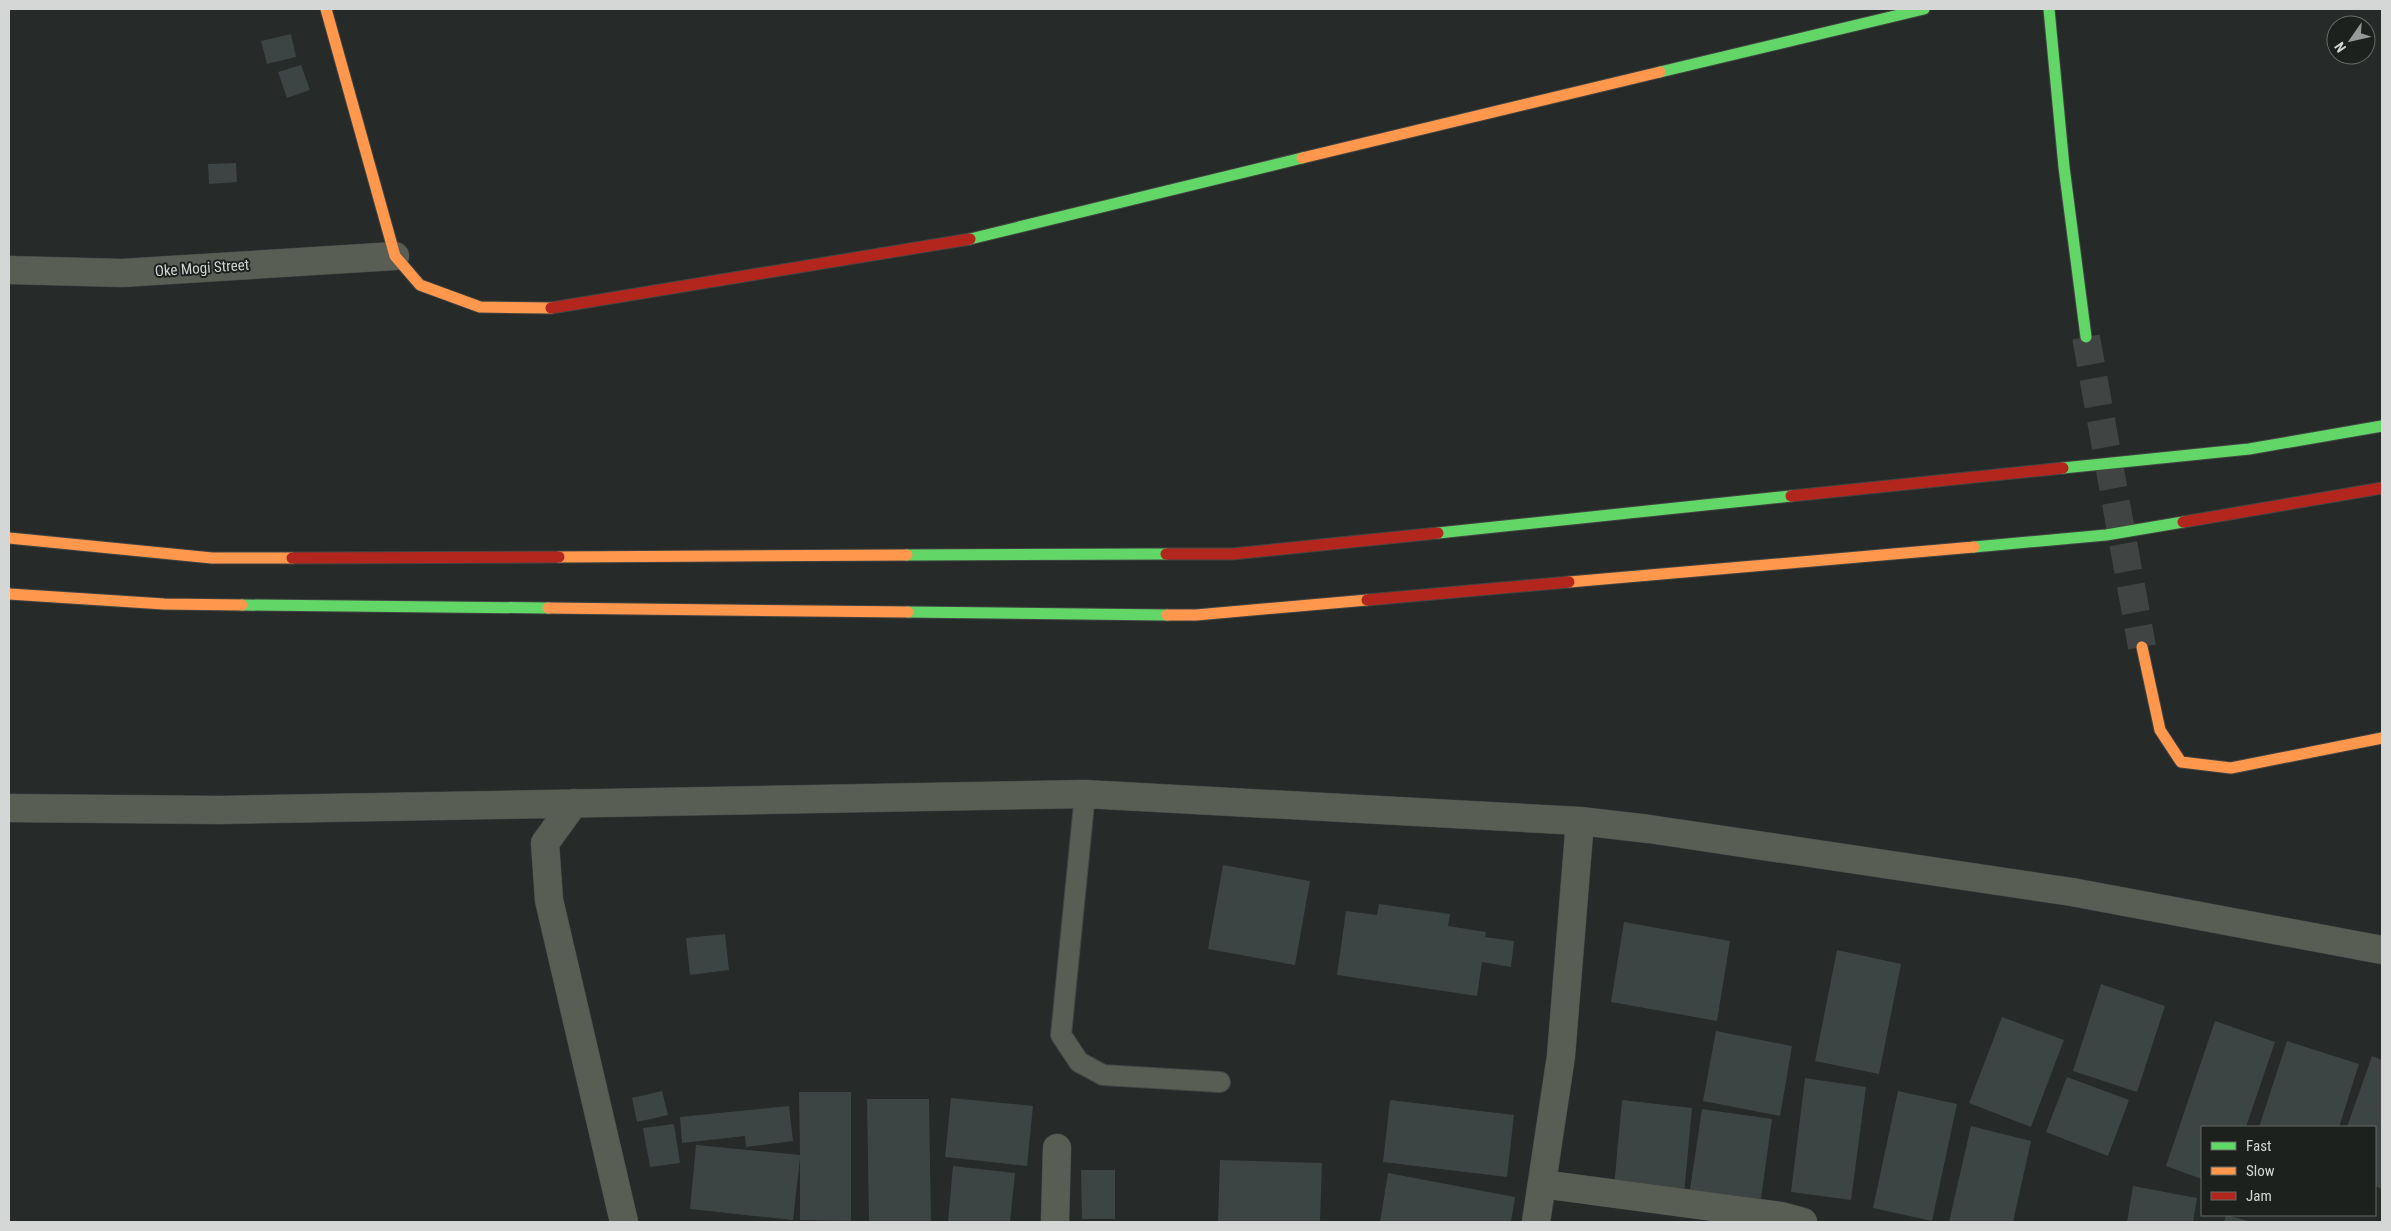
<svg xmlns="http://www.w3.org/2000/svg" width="2391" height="1231" viewBox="0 0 2391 1231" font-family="'Roboto Condensed',sans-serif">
<rect width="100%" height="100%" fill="#262a28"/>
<!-- building -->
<path fill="#3c4544" d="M291 34 296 57 267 64 261 41Z
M301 65 310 90 287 98 278 72Z
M236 163 237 182 209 184 208 164Z
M1223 865 1310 881 1295 965 1208 949Z
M1379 904 1450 914 1448 926 1486 932 1485 937 1514 941 1511 967 1482 962 1477 996 1337 975 1346 911 1377 915Z
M1624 922 1730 941 1717 1021 1611 1002Z
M725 934 729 970 690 975 686 938Z
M1837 950 1901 964 1879 1074 1815 1061Z
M2101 984 2165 1006 2137 1092 2073 1071Z
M2002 1017 2064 1040 2031 1127 1969 1103Z
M2215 1021 2275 1042 2246 1127H2202V1179L2166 1166Z
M1716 1031 1792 1046 1780 1116 1703 1101Z
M2287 1041 2359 1064 2339 1127H2259Z
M2372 1056 2382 1060V1189L2375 1186V1127H2347Z
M2067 1077 2129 1100 2108 1156 2046 1132Z
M1805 1078 1866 1087 1851 1200 1791 1192Z
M662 1091 668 1115 637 1122 632 1098Z
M1898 1091 1957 1104 1932 1221 1873 1208Z
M799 1092H851V1221L800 1220V1158L793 1220 690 1209 696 1145 800 1155Z
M951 1098 1033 1106 1027 1166 945 1157Z
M867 1099H929L931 1222H869Z
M1390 1100 1514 1115 1507 1177 1383 1162Z
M1622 1100 1692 1108 1684 1194 1614 1187Z
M789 1106 793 1141 746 1147 745 1136 682 1143 680 1117Z
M1702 1109 1772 1119 1760 1206 1689 1196Z
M674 1124 680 1163 650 1167 643 1128Z
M1971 1126 2031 1141 2013 1222H1949Z
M1220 1160 1322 1163 1320 1222H1218Z
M953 1166 1015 1173 1010 1222H948Z
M1081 1170H1115V1219H1082Z
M1388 1173 1515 1197 1511 1222H1380Z
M2133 1186 2197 1198 2193 1222H2127Z
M2226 1215 2252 1222H2224Z"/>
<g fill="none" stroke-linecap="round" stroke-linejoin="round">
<!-- secondary-tunnel -->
<path stroke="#404442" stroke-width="28" stroke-dasharray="28 14" stroke-linecap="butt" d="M2086 337 2142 647"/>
<!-- lane casing -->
<g stroke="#434544" stroke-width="22">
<path id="lane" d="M1085 794 1061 1035 1079 1062 1103 1075 1220 1082"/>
</g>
<!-- street casing -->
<g stroke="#434544" stroke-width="29">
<path id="street" d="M9 270 122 273 395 256
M574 803 545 843 549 900 624 1222
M9 808 220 810 1085 794 1580 821 1649 829 2072 892 2382 950
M1542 1184 1781 1216 1803 1222
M1055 1222 1057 1148
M1536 1222 1561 1056 1580 821"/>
</g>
<!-- fast casing -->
<g stroke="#434544" stroke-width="13">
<path id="fast" d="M2049 9 2064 167 2086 337
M1660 72 1924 9
M970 239 1302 158
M2063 468 2249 449 2382 426
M1438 533 1791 496
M1974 547 2106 535 2183 522
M907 555 1166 554
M242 605 548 608
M908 612 1167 615"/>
</g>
<!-- slow casing -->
<g stroke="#434544" stroke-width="13">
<path id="slow" d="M326 9 395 256 420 285 480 307 551 308
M1302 158 1660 72
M9 538 212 558H292
M559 557 907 555
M1569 582 1974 547
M9 594 164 604 242 605
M548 608 908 612
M1167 615H1196L1367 600
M2142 647 2160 730 2181 762 2231 768 2382 738"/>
</g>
<!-- jam casing -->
<g stroke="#434544" stroke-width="13">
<path id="jam" d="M551 308 970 239
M1791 496 2063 468
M2183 522 2382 488
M1166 554H1232L1438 533
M292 558 559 557
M1367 600 1569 582"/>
</g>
<!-- lane -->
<use href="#lane" stroke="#585e54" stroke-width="20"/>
<!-- street -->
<use href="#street" stroke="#585e54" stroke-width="28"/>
<!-- fast -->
<use href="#fast" stroke="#63d668" stroke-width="11"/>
<!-- slow -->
<use href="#slow" stroke="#ff974d" stroke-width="11"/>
<!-- jam -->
<use href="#jam" stroke="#b3261e" stroke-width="11"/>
</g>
<g text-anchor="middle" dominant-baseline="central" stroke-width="4" stroke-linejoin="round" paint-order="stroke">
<!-- street labels -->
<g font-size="15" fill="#d4d7d5" stroke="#1c211e">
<text transform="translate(202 268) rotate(-4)">Oke Mogi Street</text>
</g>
</g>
<!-- border -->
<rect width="2391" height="1231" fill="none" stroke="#d4d7d5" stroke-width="20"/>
<!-- legend -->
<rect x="2201" y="1126" width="175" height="90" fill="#1c211e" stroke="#666a67"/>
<rect x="2211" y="1142" width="25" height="8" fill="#63d668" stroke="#666a67"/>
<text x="2246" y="1151" font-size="15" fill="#d4d7d5">Fast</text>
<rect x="2211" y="1167" width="25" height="8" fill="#ff974d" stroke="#666a67"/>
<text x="2246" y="1176" font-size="15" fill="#d4d7d5">Slow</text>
<rect x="2211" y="1192" width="25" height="8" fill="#b3261e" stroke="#666a67"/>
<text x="2246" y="1201" font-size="15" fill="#d4d7d5">Jam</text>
<!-- north arrow -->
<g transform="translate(2351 40) rotate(236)"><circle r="24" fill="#1c211e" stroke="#666a67"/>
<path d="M0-4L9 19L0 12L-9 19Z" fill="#979a98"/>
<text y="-8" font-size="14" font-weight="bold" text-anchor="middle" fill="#d4d7d5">N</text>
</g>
</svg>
